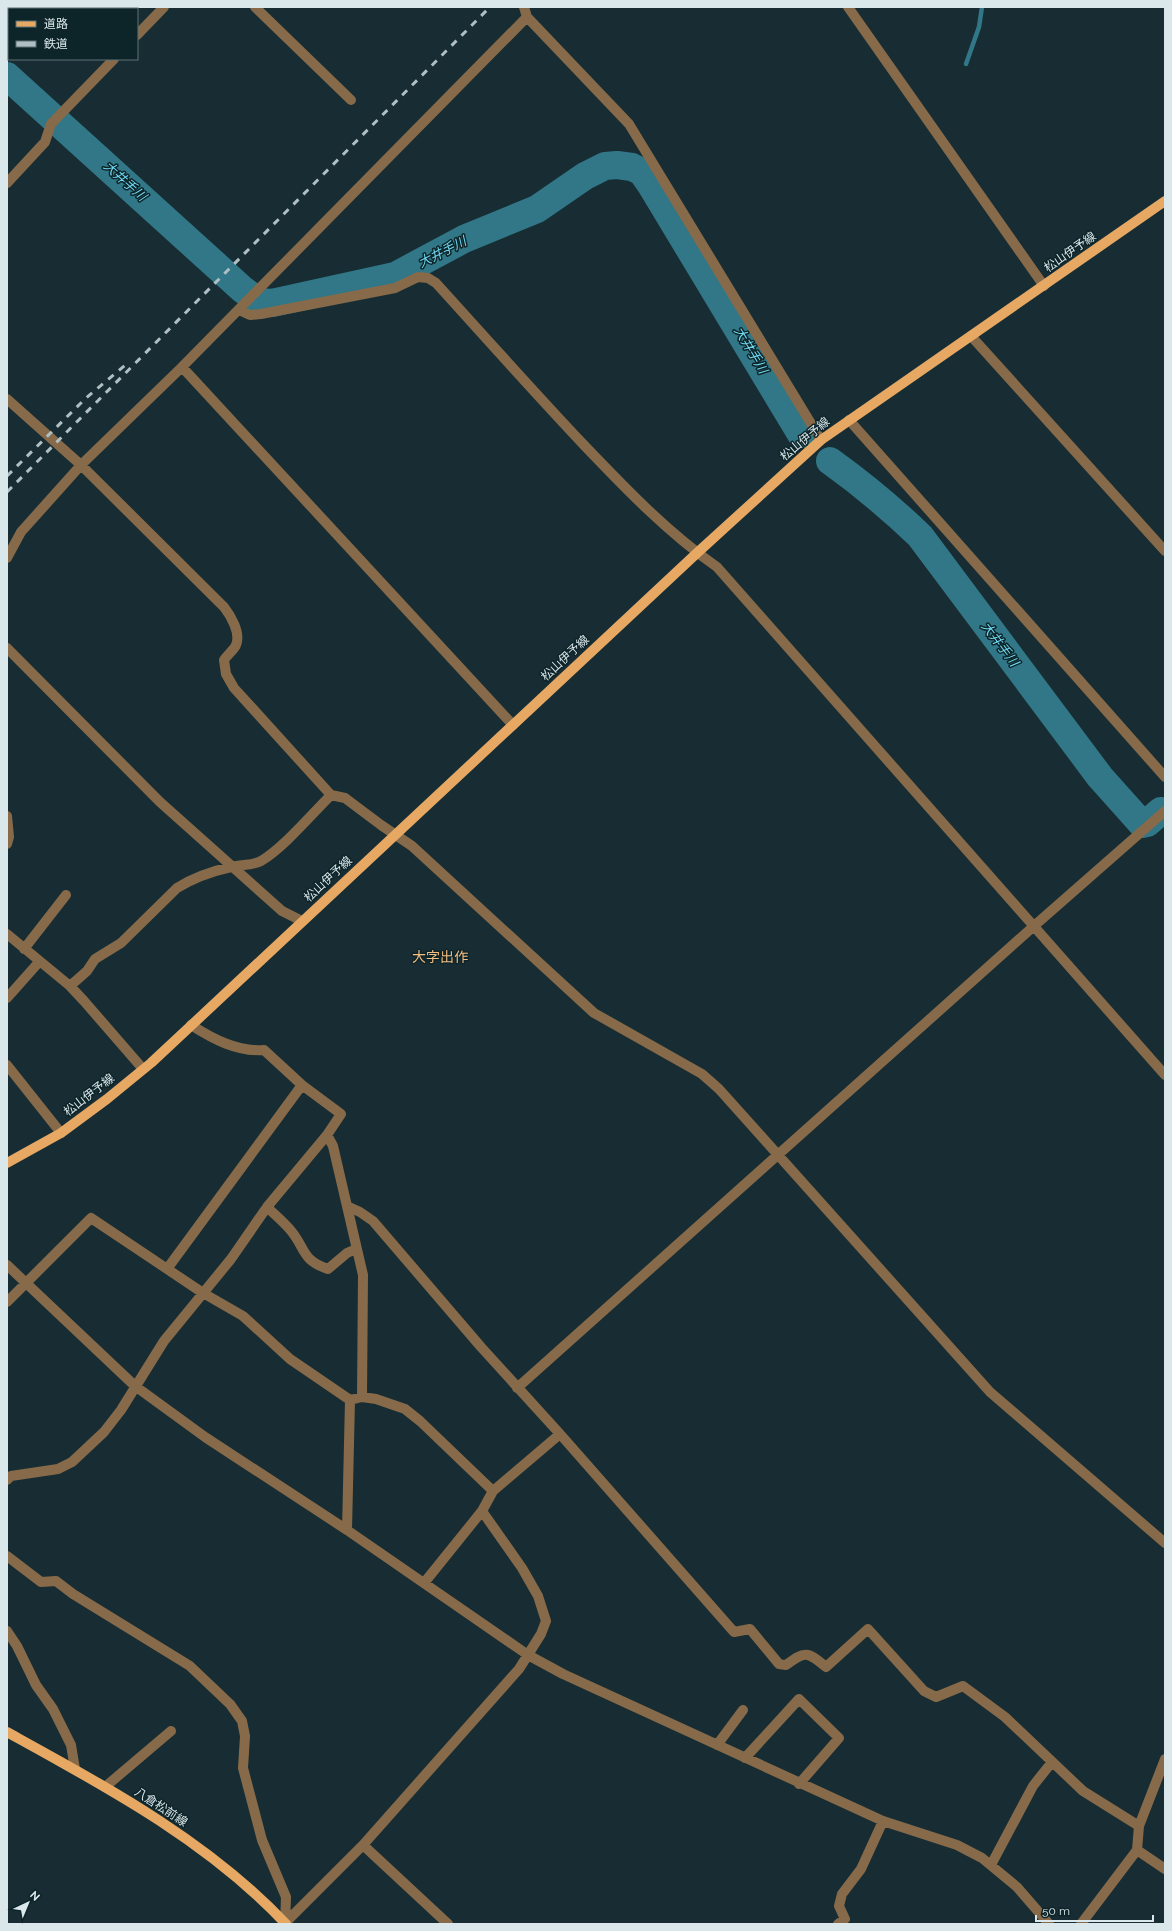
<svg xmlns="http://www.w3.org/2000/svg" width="1172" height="1931" viewBox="0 0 1172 1931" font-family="Raleway,'Noto Sans JP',sans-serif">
<rect width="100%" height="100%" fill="#172d33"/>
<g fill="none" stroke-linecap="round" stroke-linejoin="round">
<!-- stream -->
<path stroke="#317787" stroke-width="4.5" d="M966 64 979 27 982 7"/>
<!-- river -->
<path stroke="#317787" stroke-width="28" d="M7 76 242 289 259 302 272 303 395 276 464 239 537 209 585 176 605 166 617 165 632 167 642 172 651 185 801 434
M830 461C862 484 891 508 920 536L1100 777 1142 824 1147 823 1161 811"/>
<!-- minor -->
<path stroke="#876a49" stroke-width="10" d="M255 7 351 100
M524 7 527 17 629 124 821 440
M848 7 1044 286
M137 35 164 7
M7 183 45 142 51 124 114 59
M239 310 250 315 261 314 395 288 418 277 428 278 436 283C485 337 533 391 583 444 625 488 667 532 717 567L1165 1075
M971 336 1165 551
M182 367 513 725
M7 399 81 465 224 607C231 616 241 633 236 645 234 650 227 655 224 660L226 674 234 688 331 795 345 798 381 825 412 846 594 1013 702 1074 719 1089 990 1392 1165 1543
M849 420 1165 777
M7 558 21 532 81 465 182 367 527 17
M7 648 160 802 282 911 302 921
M7 816 9 837 7 844
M7 934 70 986 84 1001 143 1069
M24 949 66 895
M70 986 87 971 95 959 121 943 177 888C193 878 213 871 231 867 242 864 251 866 261 861 283 848 312 814 331 795
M7 998 39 962
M191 1025C213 1039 237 1052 264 1050L302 1085 341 1114 327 1135 333 1146 363 1275 362 1397
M7 1065 61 1133
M267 1207C275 1215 285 1223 292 1232 306 1250 302 1260 328 1269L347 1253 356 1249
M349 1207 360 1212 373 1221 481 1347 560 1434 734 1632 750 1629 779 1664 786 1665C805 1651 807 1651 826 1667L868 1629 924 1691 936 1697 963 1686 1005 1717 1083 1791 1139 1826
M7 1265 135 1386 205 1437 347 1530 528 1655 563 1674 883 1821 957 1845 982 1858 1017 1887 1049 1924
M167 1269 302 1085
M7 1302 91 1218 203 1293 243 1316 290 1359 350 1400 362 1397 376 1399 405 1409 420 1421 493 1491
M517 1388 1034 926 1165 811
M7 1480 11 1476 58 1469 72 1462 104 1432 121 1410 164 1341 231 1259 267 1207 327 1135
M347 1530 350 1400
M7 1556 41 1582 56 1581 73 1594 190 1666 230 1704 242 1721 245 1736 243 1768 262 1840 286 1897 285 1924
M424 1583 482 1511
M7 1631 17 1646 36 1685 53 1709 71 1745 75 1769
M717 1745 743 1710
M745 1758 799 1699 839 1738 799 1784
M105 1787 171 1731
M363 1845 448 1924
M1137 1850 1165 1869
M991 1865 1033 1786 1052 1762
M285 1923 363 1845 519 1669 541 1634 546 1621 538 1596 522 1568 482 1511 493 1491 560 1434
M838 1924 845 1919 839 1906 842 1894 861 1869 883 1821
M1081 1924 1137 1850 1139 1826 1165 1759"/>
<!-- major -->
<path stroke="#e6a863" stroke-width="10" d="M7 1163 61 1133 107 1099 151 1063 697 553 821 440 1165 201
M7 1732C105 1786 208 1841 286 1924"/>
<!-- rail -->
<path stroke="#b0bfc3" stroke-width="3" stroke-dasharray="7 7" stroke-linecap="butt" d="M7 476 86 398 129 362
M7 492 490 7"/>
</g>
<g text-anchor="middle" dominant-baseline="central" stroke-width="3" stroke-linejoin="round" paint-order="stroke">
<!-- street labels -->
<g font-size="12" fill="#dae8eb" stroke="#0d2429">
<text transform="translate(1070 252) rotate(-35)">松山伊予線</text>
<text transform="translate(805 439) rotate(-40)">松山伊予線</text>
<text transform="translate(565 658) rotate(-43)">松山伊予線</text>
<text transform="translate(328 879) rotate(-43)">松山伊予線</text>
<text transform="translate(89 1095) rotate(-38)">松山伊予線</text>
<text transform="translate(161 1807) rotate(33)">八倉松前線</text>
</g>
<!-- water labels -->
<g font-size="13" font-style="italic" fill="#71daf3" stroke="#0d2429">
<text transform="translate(125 181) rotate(42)">大井手川</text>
<text transform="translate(442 252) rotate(-27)">大井手川</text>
<text transform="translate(751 350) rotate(59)">大井手川</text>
<text transform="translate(1000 644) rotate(53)">大井手川</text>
</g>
<!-- quarter labels -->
<g font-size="14" fill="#f4bd80" stroke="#0d2429">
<text x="440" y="957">大字出作</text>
</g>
</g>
<!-- border -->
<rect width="1172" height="1931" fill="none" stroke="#dae8eb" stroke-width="16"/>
<!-- legend -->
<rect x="8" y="8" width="130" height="52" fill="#0d2429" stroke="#5f7277"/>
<rect x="16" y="21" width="20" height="6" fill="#e6a863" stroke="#5f7277"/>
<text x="44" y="28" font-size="12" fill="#dae8eb">道路</text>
<rect x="16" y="41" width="20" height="6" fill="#b0bfc3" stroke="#5f7277"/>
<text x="44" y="48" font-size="12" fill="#dae8eb">鉄道</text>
<!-- north arrow -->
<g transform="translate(28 1903) rotate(44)" stroke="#0d2429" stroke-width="3" paint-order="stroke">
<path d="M0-3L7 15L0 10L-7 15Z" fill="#dae8eb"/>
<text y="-6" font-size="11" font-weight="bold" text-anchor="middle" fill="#dae8eb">N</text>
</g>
<!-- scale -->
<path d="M1036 1915v6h117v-6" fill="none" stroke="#dae8eb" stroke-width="2"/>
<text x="1042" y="1915" font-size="12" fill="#dae8eb" stroke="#0d2429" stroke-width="3" paint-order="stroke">50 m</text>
</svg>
